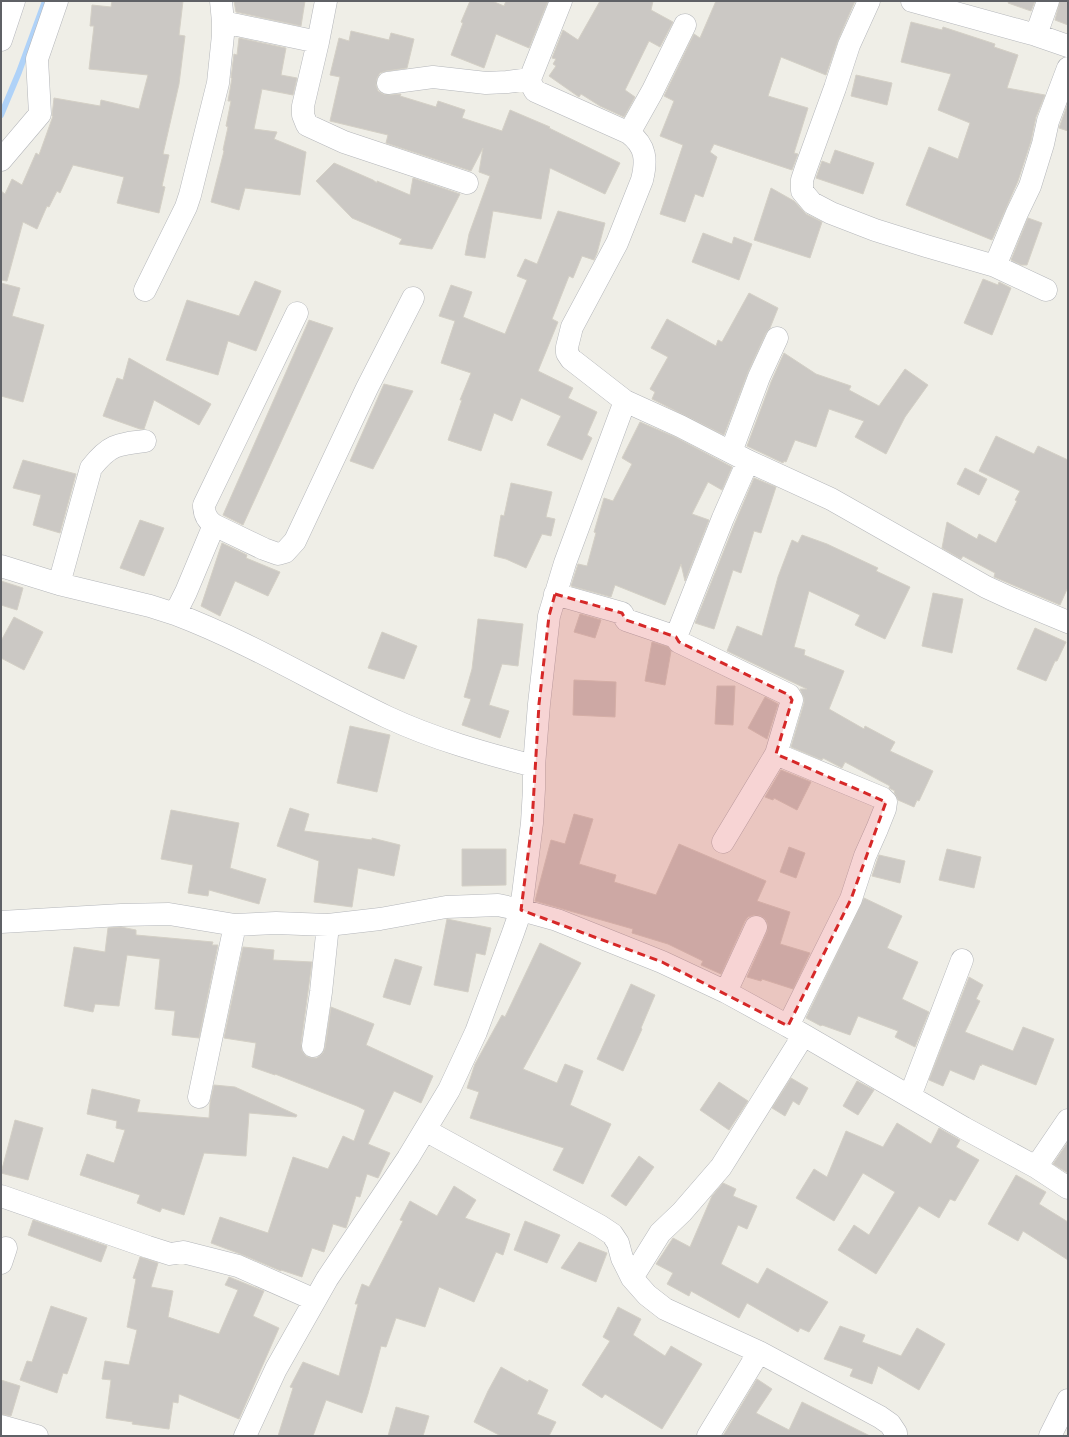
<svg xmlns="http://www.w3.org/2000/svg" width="1069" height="1437" viewBox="0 0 1069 1437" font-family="'Titillium Web',sans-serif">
<rect width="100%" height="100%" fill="#efeee7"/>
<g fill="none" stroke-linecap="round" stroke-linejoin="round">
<!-- stream -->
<path stroke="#afd2f8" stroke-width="6" d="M1 115 19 72 45 1"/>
</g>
<!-- building -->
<path fill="#cbc8c4" stroke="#d4d0c6" d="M112 1H183L179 35 185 36 179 84 163 154 169 155 162 186 165 187 159 213 117 203 124 177 73 165 60 193 57 191 49 207 47 206 37 229 23 222 7 281 1 280V191L5 194 12 179 22 185 36 153 39 155 53 116H52L54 98 100 106 101 100 139 109 148 75 89 69 94 26H90L92 5 111 7Z
M234 1H305L301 26 236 12Z
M470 1H492L504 6 506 1H548L529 48 496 34 484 68 451 55 463 23 461 22Z
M600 1H653L651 10 673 22 660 47 649 41 625 90 635 97 624 117 600 106 581 94 579 97 549 76 556 66 553 64 556 59 552 58 563 30 578 40Z
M716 1H855L838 40 826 75 781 57 768 96 808 108 794 153 798 154 792 170 714 144 710 152 717 157 703 197 695 194 685 222 660 214 683 145 660 136 674 101 664 96 694 34 700 38Z
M1009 1H1035L1031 11 1008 3Z
M1060 1H1068V25L1055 20Z
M911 22 942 30 943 27 995 44 994 47 1018 55 1007 88 1045 95 1036 117 1031 141 1018 181 992 240 906 205 929 147 958 159 970 123 938 110 951 74 901 62Z
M351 31 389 40 391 33 414 39 407 68 386 71 380 73 377 78 376 85 378 91 383 94 390 95 401 94 400 96 436 107 438 101 465 110 462 118 502 131 510 110 550 127 549 128 620 163 605 194 550 168 541 219 493 211 485 258 465 255 469 234 490 176 479 172 483 148 471 171 386 143 388 135 330 121 340 77 330 75 339 38 349 41Z
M239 38 286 48 281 75 297 78 293 95 262 89 254 129 277 132 274 139 306 152 300 195 245 188 239 210 211 202 224 151 223 150 228 127 226 126 231 101H228L232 78H231L234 54 237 55Z
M856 75 892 83 887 105 851 96Z
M1068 103V131L1059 128Z
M835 150 874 163 863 194 816 178 822 161 830 164Z
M334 163 373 180 377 183V181L410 195 413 178 460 194 432 249 399 244 402 239 352 218 316 181Z
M771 188 794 201 806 214 822 222 810 258 754 240Z
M558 211 605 223 597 253 594 260 582 256 573 278 569 276 552 319 558 322 538 371 573 388 568 398 597 412 587 435 592 438 582 460 547 445 561 416 521 398 512 421 494 413 481 451 448 440 462 400H460L471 373 441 363 455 321 439 316 451 285 472 292 463 317 505 334 527 280 517 276 525 259 537 264Z
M1028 218 1042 223 1027 265H1021L1011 260Z
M703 233 732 244 734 237 752 244 739 280 692 262Z
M983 279 998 285 999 282 1011 288 992 335 964 323Z
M255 281 281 291 256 351 228 341 218 375 166 360 187 300 239 316Z
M1 283 20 288 12 316 44 325 23 402 1 396Z
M749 293 778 308 770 328 766 333 748 372 724 435 652 399 655 392 650 389 668 357 651 348 667 319 716 346 718 340 722 342Z
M309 320 333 328 243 525 223 515Z
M784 353 816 374 851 386 849 390 879 406 905 369 928 385 905 417 886 454 855 437 864 421 829 409 816 447 795 440 786 462 784 461 783 463 747 446 771 382Z
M129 358 211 404 199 425 154 400 144 429H140L103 416 117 378 123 380Z
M384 384 413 391 373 469 350 461Z
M640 422 675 437 732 467 722 490 708 482 692 514 709 520 685 581 681 564 665 605 615 585 611 597 571 586 578 564 587 566 596 533 594 532 604 498 613 501 632 464 622 458Z
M996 436 1034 454 1038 446 1068 460V587L1060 605 994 577 995 573 963 556 961 559 942 548 947 522 977 539 979 534 996 543 1017 501 1015 500 1020 491 979 471Z
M23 460 76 474 60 533 33 525 41 495 13 488Z
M965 468 987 479 979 495 957 484Z
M754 478 776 487 761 533 754 531 741 573 733 570 714 629 695 623 735 523Z
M511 483 552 492 546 517 555 519 551 536 542 534 526 568 506 559 494 556 501 515 504 516Z
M140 520 164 528 144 576 120 568Z
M802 535 827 544 878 568 876 571 910 587 885 639 855 625 860 615 809 591 794 647 805 650 804 655 844 671 829 709 864 729 865 726 895 742 890 751 933 771 919 801 917 800 914 807 898 800 894 792 895 791 889 788 890 786 845 762 842 768 823 758 822 760 791 747 804 703V698L800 689H807L727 651 737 626 762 636 778 577 792 540 798 543Z
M222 543 247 555 246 558 280 572 268 596 235 581 220 616 201 606Z
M1 581 23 588 17 610 1 605Z
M933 593 963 599 952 653 922 646Z
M580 614 601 620 595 638 574 632Z
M14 617 43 632 24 670 1 658V641Z
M478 619 523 624 518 666 502 664 489 705 509 711 500 738 462 725 471 699 464 697 472 669Z
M1035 628 1066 642 1057 661H1055L1046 681 1017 669Z
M382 632 417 646 404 679 368 668Z
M652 642 668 647 671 651 665 685 645 681Z
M574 680 616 682 615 717 573 715Z
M717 686H735L733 725 715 724Z
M765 697 778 704 767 739 748 728Z
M350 726 390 735 377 792 337 783Z
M781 770 811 782 797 810 774 798 773 800 765 797Z
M290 808 309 814 304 831 372 840V838L400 845 394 876 358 868 352 907 314 902 319 861 277 846Z
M171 810 239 823 230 868 266 879 259 904 209 890 208 896 188 893 193 865 161 859Z
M574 814 593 819 579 864 616 875 614 882 656 895 679 844 766 881 757 901 790 912 780 944 810 953 793 989 762 979 761 981 747 977 767 932 768 925 766 920 761 916 754 915 748 917 745 921 721 974 701 965 703 961 668 944 632 933 633 929 535 901 551 840 565 844Z
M789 847 805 853 796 878 780 872Z
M462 849H506V885L462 886Z
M947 849 981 857 974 888 939 880Z
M879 855 905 861 900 883 872 876Z
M864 898 902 916 887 948 918 962 902 999 929 1012 915 1047 895 1037 898 1031 858 1016 850 1035 822 1025 821 1026 806 1018Z
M447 919 491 928 485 955 476 953 468 992 434 985Z
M121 927 136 930V935L213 942 212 945H218L199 1038 172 1035 175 1011 155 1009 160 959 127 955 119 1006 95 1004 93 1012 64 1006 74 947 105 952 108 928Z
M540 943 581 963 523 1069 557 1083 565 1064 583 1071 570 1105 611 1124 583 1184 553 1170 564 1148 470 1118 479 1092 467 1088 475 1064 502 1015 505 1017Z
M243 947 274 950 273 960 312 962 301 1044 302 1051 306 1056 311 1058H317L323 1053 325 1048 331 1007 374 1024 366 1045 433 1076 421 1103 394 1091 368 1144 390 1153 378 1178 367 1174 360 1197 356 1196 346 1228 333 1224 324 1252 312 1248 302 1277 281 1270V1271L243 1255 211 1243 220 1217 268 1233 293 1157 328 1169 343 1136 354 1141 365 1110 357 1106 275 1074V1075L252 1067 256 1043 224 1038Z
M395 959 422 967 410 1005 383 997Z
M969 977 983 985 976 999 980 1001 965 1032 1013 1051 1023 1027 1054 1039 1036 1085 982 1064 981 1066 980 1065 974 1080 950 1070 943 1086 929 1080Z
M631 984 655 995 641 1028 642 1029 623 1071 597 1059Z
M791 1078 808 1088 799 1105 793 1101 785 1116 772 1108Z
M857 1081 874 1090 858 1115 843 1106Z
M719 1082 748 1101 729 1130 700 1110Z
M214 1085 235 1087 297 1115 296 1117 249 1113 246 1156 204 1153 184 1215 162 1208 160 1212 137 1203 140 1195 80 1175 87 1154 114 1163 125 1130 116 1128 117 1121 87 1114 92 1089 140 1100 137 1112 209 1118 210 1103Z
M15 1120 43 1128 28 1180 1 1173Z
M897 1123 931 1144 939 1128 960 1140 956 1147 979 1160 955 1201 950 1199 939 1218 919 1206 876 1274 838 1250 854 1225 869 1235 895 1192 863 1173 834 1221 796 1198 814 1169 827 1177 846 1131 883 1147Z
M1068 1142V1173L1053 1164Z
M639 1156 654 1167 626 1206 611 1196Z
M1016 1175 1046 1192 1039 1204 1068 1222V1260L1023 1231 1018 1241 988 1224Z
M723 1183 736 1189 733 1196 757 1206 747 1229 738 1225 721 1264 758 1284 767 1268 828 1302 809 1332 800 1328 798 1332 747 1303 739 1318 691 1291 689 1296 667 1284 673 1273 656 1264 673 1238 690 1247 712 1196Z
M454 1186 476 1200 465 1218 510 1234 503 1255 496 1252 474 1302 439 1287 425 1327 396 1318 386 1347 381 1346 368 1394 362 1413 326 1400 313 1436H278L293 1388 290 1387 303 1362 339 1376 358 1304H355L362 1284 369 1287 403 1221 400 1220 410 1201 437 1216Z
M33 1220 107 1246 101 1262 28 1235Z
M525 1221 560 1235 547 1263 514 1250Z
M579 1242 607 1253 596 1282 561 1268Z
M140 1257 158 1263 151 1287 173 1291 168 1317 219 1334 238 1290 225 1285 229 1277 264 1291 253 1316 279 1328 239 1419 179 1394 178 1403 173 1402 169 1429 132 1424 133 1422 106 1418 111 1380 102 1379 105 1361 129 1365 137 1330 127 1327 136 1279 133 1278Z
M51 1306 87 1318 67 1374 63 1373 57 1393 20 1380 27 1361 32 1362Z
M618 1307 641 1319 633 1335 665 1356 671 1346 702 1364 662 1429 605 1394 602 1398 582 1385 610 1341 603 1337Z
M840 1326 865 1335 862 1342 901 1356 917 1328 945 1344 919 1390 878 1366 872 1384 850 1376 853 1369 824 1359Z
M501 1367 528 1382 529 1380 548 1390 537 1414 556 1422 549 1436H501L474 1422 488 1391Z
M757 1379 772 1389 756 1413 789 1430 802 1402 870 1436H723Z
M1 1380 20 1386 11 1416 1 1414Z
M396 1407 429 1416 423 1436H388Z"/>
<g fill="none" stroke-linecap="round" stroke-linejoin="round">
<!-- street casing -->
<g stroke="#b4b6ba" stroke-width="23">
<path id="street" d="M326 1 318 42 303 106V115L307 125 344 142 467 183
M561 1 530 79V82L535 91 629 133C646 146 647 160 642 180L617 243 572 327 567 347V353L571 359 625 401 680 426 748 461 831 499 986 587 1010 598 1068 622
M869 1 849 45 835 88 806 168 802 180V191L812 203 831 213 875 230 926 246 995 266 1046 290
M912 1 1036 35 1068 46
M223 22 318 42
M1036 35 1048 1
M388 83 433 77 486 83 507 82 530 79
M629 133 652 92 685 25
M1 160 40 114 37 59 57 1
M995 266 1017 213 1030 186 1043 144 1048 121 1068 68
M145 290 186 207 190 195 218 83 223 35V22L221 1
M297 313 204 505C204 515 207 520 214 525L264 549 278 554 285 552 295 541 367 388 413 298
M731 452 759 377 777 338
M1 566 59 584 150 606 175 614 186 592 214 525
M59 584 91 468C109 445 117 444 145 441
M555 594 622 613 626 620 676 637
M175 614C249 642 316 683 387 717 434 739 484 753 534 766
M776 754 882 798 886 802 885 809 877 829 865 856 851 899 788 1026
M723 842 776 754 792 700 789 695 679 642 676 637 723 518 748 461
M1 922 121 915 169 914 235 925 276 923 328 925 380 919 446 907 498 905 521 910 557 920 662 962 726 992 788 1026 964 1128 1036 1167 1068 1188
M726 992 756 927
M313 1046 321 992 328 925
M910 1096 962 960
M199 1097 235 925
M425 1130 600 1226 612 1234 618 1243 622 1258 632 1278 647 1295 665 1309 759 1352 880 1417 890 1424 896 1433V1436
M1036 1167 1068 1120
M1 1196 148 1247 170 1254 183 1252 238 1266 315 1300
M1 1263 6 1248
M632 1278 660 1233 682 1212 721 1167 803 1036
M1 1426 37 1436
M245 1436 276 1369 327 1279 408 1158 449 1090 476 1032 513 933 521 910 532 823 534 789V766L539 704 549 616 565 563 625 401
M708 1436 759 1352
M1050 1436 1068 1400"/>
</g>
<!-- secondary casing -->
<g stroke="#b6b8bd" stroke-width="23">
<path id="secondary" d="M1 40 14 1"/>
</g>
<!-- street -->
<use href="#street" stroke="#fff" stroke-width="22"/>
<!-- secondary -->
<use href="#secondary" stroke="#fff" stroke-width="22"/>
</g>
<!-- marked area -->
<path fill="#d62828" fill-opacity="0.2" stroke="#d62828" stroke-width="3" stroke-dasharray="8 5" stroke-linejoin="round" d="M555 594 622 613 626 620 676 637 679 642 789 695 792 700 776 754 886 802 851 899 788 1026 662 962 521 910 532 823 539 704 549 616Z"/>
<!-- border -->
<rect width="1069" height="1437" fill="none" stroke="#5f6166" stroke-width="4"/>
</svg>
